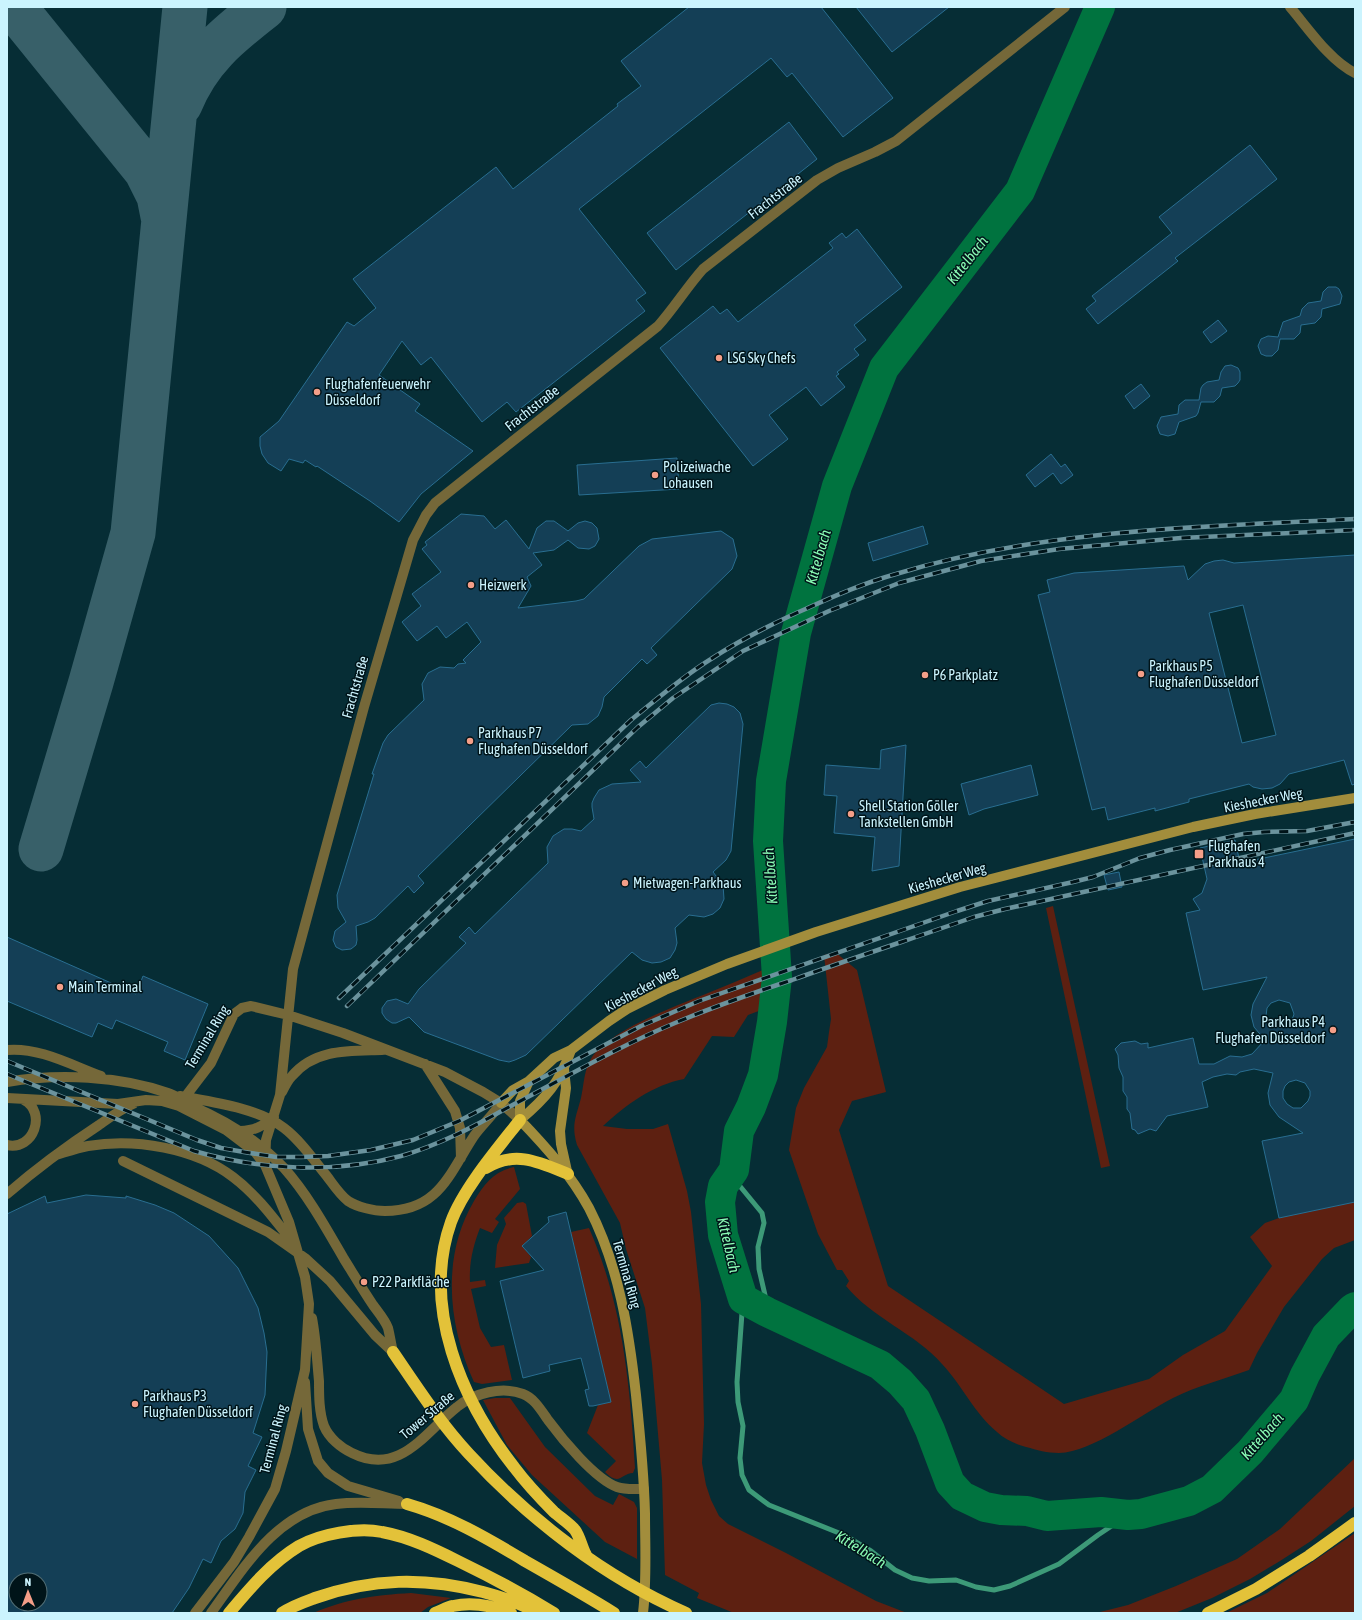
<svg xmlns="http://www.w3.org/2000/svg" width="1362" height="1620" viewBox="0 0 1362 1620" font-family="'Asap Condensed',sans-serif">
<rect width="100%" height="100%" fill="#062d35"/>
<!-- green -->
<path fill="#5d2011" d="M1053 906 1110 1166 1101 1168 1046 908Z
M835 952 857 970 886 1092 852 1101 839 1130 888 1286 1064 1404 1149 1379 1183 1355 1225 1331 1272 1266 1250 1237 1265 1223 1279 1218 1355 1202V1240L1334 1248 1322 1259 1284 1307 1257 1353 1249 1370C1224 1379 1197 1386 1173 1398 1141 1414 1093 1452 1059 1453 1047 1453 1037 1450 1026 1447 1016 1444 1005 1440 997 1432 974 1413 962 1385 942 1364 915 1333 872 1318 846 1286L849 1281 842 1270H837L818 1234 789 1150 796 1108 804 1088 827 1047 829 1032 831 1019 824 955Z
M770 967 767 1008 748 1015 734 1037 712 1036 684 1079C653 1085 627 1104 603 1126L627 1129H653L668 1124 687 1191 691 1212 701 1304 704 1424 702 1463 706 1485 711 1500 719 1516 728 1524 786 1553 876 1601 907 1613H734L697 1598 699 1593 665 1575 662 1480 652 1364 645 1308 626 1249 620 1223 577 1145C571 1125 576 1117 581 1098 584 1084 584 1069 592 1057 612 1029 676 1006 708 993 729 985 749 976 770 967Z
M514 1167 520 1189 495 1219 499 1222 492 1233 480 1228C473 1246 469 1263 470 1282L485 1280 486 1286 471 1289 480 1328 491 1347 504 1345 512 1380 482 1384 474 1382C448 1325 441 1257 474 1201 484 1184 494 1171 514 1167Z
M523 1202 526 1204 532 1236 522 1246 531 1257 529 1263 495 1268 497 1245 506 1224 504 1218 517 1203Z
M589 1228C623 1305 630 1385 635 1468L633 1473C621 1473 620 1487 605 1472L616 1461 587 1433 598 1405 611 1402 571 1232Z
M495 1398H510L545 1447 595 1496 613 1505 619 1494 634 1502 637 1508V1559L605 1542 532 1475 507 1445 483 1400Z
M1355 1458V1506L1311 1541 1280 1561 1250 1579 1212 1598 1175 1613H1096L1128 1605 1176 1586 1237 1559 1280 1529Z
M1355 1533V1613H1226L1267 1593Z
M411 1593 451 1598 428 1607 420 1613H313C346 1599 375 1595 411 1593Z"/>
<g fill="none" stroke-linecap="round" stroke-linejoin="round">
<!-- stream -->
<path stroke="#3d9a78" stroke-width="5" d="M734 1170 739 1185 762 1213 764 1223 758 1247 759 1269 765 1295 767 1312
M743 1299 737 1382 738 1402 743 1426 740 1458 742 1475 749 1490 769 1505 844 1535 871 1551 895 1570 912 1578 929 1581 956 1580 976 1587 994 1590 1010 1586 1059 1564 1098 1535 1128 1515"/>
<!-- river -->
<path stroke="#00733f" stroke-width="30" d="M1100 7 1020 191 884 368 837 486 808 590 796 633 771 781 768 841 777 977 772 1022 763 1075 751 1107 739 1131 734 1170 723 1186 720 1202 723 1235 743 1299 767 1312 880 1365 900 1382 916 1400 930 1430 950 1483 962 1496 985 1507 1001 1510 1027 1511 1047 1516 1101 1512 1128 1515 1141 1514 1189 1501 1212 1489 1250 1452 1294 1400 1305 1375 1326 1336 1352 1309 1355 1307"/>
<!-- taxiway -->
<path stroke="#386069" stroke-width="45" d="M14 7 146 170 159 196 163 216
M180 104C198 59 227 36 264 7
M41 849 91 682 133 533 185 7"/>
</g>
<!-- building -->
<path fill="#143f56" stroke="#296e91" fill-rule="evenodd" d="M689 7H821L893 98 843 137 792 73 787 77 771 58 579 209 646 293 636 300 645 311 516 412 507 402 482 422 431 357 421 365 402 341 379 375 420 404 415 411 473 451 421 494 399 522 370 501 317 466 316 467 305 460 303 463 289 459 281 471 268 463 262 454 260 446V437L279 421 347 322 354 326 376 308 353 279 496 167 513 189 618 106 617 104 641 86 621 61Z
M856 7H949L892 52Z
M789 122 817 159 676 270 647 233Z
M1250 145 1277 179 1175 258 1178 261 1098 324 1086 309 1096 301 1092 296 1172 233 1159 217Z
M857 229 902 287 854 325 866 340 854 349 859 355 837 372 839 374 836 376 845 387 821 406 806 387 769 415 788 439 753 466 660 348 713 306 720 314 727 309 738 322 833 248 829 243 842 233 846 238Z
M1328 287H1336L1339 289 1342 296 1340 304 1322 309 1321 317 1315 323 1301 325 1300 333 1294 339H1280L1278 350 1272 356H1266L1261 354 1258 346 1261 339 1268 336 1278 337 1283 322 1300 316 1302 309 1308 303 1321 301 1323 292Z
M1218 320 1227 331 1211 343 1203 332Z
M1231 365 1238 368 1240 372V380L1238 383 1235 386 1222 388 1220 396 1214 402H1201L1198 413 1196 416 1179 422 1175 434 1168 436 1160 434 1157 426 1161 417 1178 414 1179 405 1185 400H1199L1201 388 1203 385 1207 382 1219 380 1221 372 1225 366Z
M1141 384 1150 396 1134 409 1125 396Z
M1051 454 1061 467 1065 464 1073 475 1061 484 1053 473 1035 487 1026 475Z
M677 458 679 489 579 495 577 465Z
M461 514 484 516 495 529 506 520 529 549 537 528 546 521H554L568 531 578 523 585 521 592 523 597 528 599 539 595 546 589 549 578 548 568 540 554 550 533 553 542 565 527 577 531 586 518 608 576 601 584 599 639 546 652 539 721 531 733 539 737 556 732 569 651 648 657 655 647 664 642 659 604 697 602 707 598 716 588 724 572 725 418 876 424 883 414 893 408 886 375 918 368 922 356 926 357 940 356 945 351 949 342 950 336 947 333 940 335 931 346 922 338 908 337 895 374 774H372L383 743 388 735 424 700 422 684 428 673 440 667 454 668 458 664 466 663 463 660 481 642 467 622 446 638 437 626 417 641 402 622 421 606 412 594 441 572 422 549 427 545 425 542Z
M923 526 928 544 873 561 868 543Z
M1355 555V784L1352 785 1344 760 1289 774 1280 784 1272 788 1262 789 1253 787 1249 784 1189 799V802L1155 811V808L1108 820 1105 807 1092 810 1038 595 1050 592 1047 580 1074 573 1184 566 1188 580 1205 564 1214 561 1223 560 1234 563ZM1243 605 1276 735 1242 743 1209 613Z
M719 703 727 704 734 707 740 713 743 724 731 851 726 860 713 872 723 885 724 899 720 908 713 914 704 917 689 915 675 928 677 943 675 950 670 958 661 962 652 963 642 960 632 952 526 1055 515 1060 509 1062 499 1060 424 1032 409 1017 396 1023H392L386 1019 382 1013V1008L387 1001 396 999 408 1004 419 989 466 943 459 937 469 927 475 934 548 863 547 847 553 836 564 829H572L581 831 594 819 592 807V803L594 798 599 790 612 784 641 782 630 770 640 761 646 768 711 705Z
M906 745 899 866 872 871 875 837 834 833 837 796 824 795 826 765 880 769 881 750Z
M1031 765 1038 795 984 809 969 815 961 784Z
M1355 839V1202L1279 1218 1262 1141 1303 1133 1279 1117 1270 1105 1268 1093 1273 1073 1254 1069 1240 1072 1236 1075 1227 1074 1213 1077 1202 1082 1208 1107 1167 1116 1156 1131 1150 1129 1138 1134 1135 1130 1132 1129 1130 1113 1127 1109V1097L1123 1091V1077L1119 1068 1118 1055 1115 1049 1121 1043 1135 1041 1141 1044 1148 1043V1048L1193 1038 1199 1064H1214L1230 1056 1242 1057 1252 1054 1265 1040 1254 1027 1251 1015 1253 1004 1267 977 1203 990 1186 913 1200 910 1193 899 1202 893 1207 879 1200 848 1235 840 1240 863ZM1279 1000 1290 1003 1294 1014 1292 1020 1290 1024 1280 1028 1270 1024 1266 1016 1267 1008 1271 1003ZM1296 1080 1305 1083 1310 1091V1096L1308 1101 1301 1108H1293L1287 1104 1283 1098V1091L1285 1086 1289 1082Z
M1119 872 1122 887 1108 890 1104 875Z
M7 937 136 994 143 976 208 1004 185 1060 164 1051 168 1042 116 1020 112 1029 98 1023 92 1037 7 1001Z
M86 1195 126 1198V1196L155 1205 174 1213 209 1236 238 1268 258 1308 264 1333 267 1352 265 1395 253 1433 262 1437 248 1466 256 1470 245 1492 243 1513 235 1529 221 1541 211 1563 203 1559 189 1588 172 1613H7V1214L45 1196 47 1203ZM16 1580H40V1604H16Z
M566 1212 611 1402 593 1406H589L585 1390 589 1389 581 1358 549 1365 550 1371 523 1378 500 1281 544 1270 522 1246 549 1222 548 1217Z"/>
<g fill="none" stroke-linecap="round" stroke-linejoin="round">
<!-- street -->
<path stroke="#756839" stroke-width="10" d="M1290 7C1308 28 1330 61 1355 73
M7 1050C39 1047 71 1065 101 1076
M425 1064 455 1111 460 1128 461 1158
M7 1082C58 1073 119 1076 168 1093 177 1096 184 1102 192 1106 227 1121 258 1140 284 1168 308 1195 326 1228 344 1259 354 1275 363 1290 373 1305 378 1312 385 1320 388 1328 390 1336 391 1344 393 1352
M282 1092C285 1086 288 1080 292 1076 315 1048 351 1051 382 1050
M180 1096C212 1102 258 1108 284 1128 301 1141 313 1159 326 1175 333 1184 339 1194 348 1201 357 1207 374 1211 385 1211 439 1211 449 1174 474 1136 482 1125 493 1115 501 1103
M7 1098 118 1104 146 1100 162 1101 179 1106 226 1130 255 1152 265 1165 289 1222 305 1277 309 1304 305 1370 286 1451 275 1489 249 1537 234 1562 195 1613
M182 1101 211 1063 234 1014 242 1008 251 1006 288 1015 343 1033 445 1072 483 1092 501 1103 520 1120
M240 1131C254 1131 263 1126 274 1117
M7 1145C34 1151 47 1112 24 1100
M56 1155C66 1152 77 1148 88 1146 135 1138 195 1148 233 1177 257 1195 275 1220 294 1244
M123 1161 268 1232 305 1258 330 1281 375 1335 393 1352
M265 1165 266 1140 280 1095 293 969 364 707 413 540 426 515 435 503 460 483 658 326C674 308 687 287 703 269L817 180 838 168 875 152 896 141 1065 7
M7 1194C36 1169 67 1146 99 1125 109 1118 121 1109 133 1104
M312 1318C316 1339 317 1360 319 1381 319 1396 319 1412 324 1426 329 1438 341 1448 352 1453 400 1477 425 1432 457 1407 474 1393 502 1386 523 1394 534 1398 541 1410 548 1420 562 1439 595 1479 617 1487 625 1490 635 1489 644 1489
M305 1382 308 1429 318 1461 328 1473 348 1486 399 1501
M211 1613C243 1569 277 1511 336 1504 360 1501 384 1504 407 1504"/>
<!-- secondary -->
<path stroke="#a28d3c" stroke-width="10" d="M564 1069 566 1088 560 1131 561 1144 567 1171
M501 1103 513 1090 529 1081 554 1058 571 1050 609 1021 627 1009 665 990 727 964 816 932 960 887 1193 827 1255 814 1355 798
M520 1120C546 1147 571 1175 589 1208 619 1266 629 1331 636 1395 640 1434 644 1473 645 1513 645 1546 647 1580 643 1613
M520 1120C546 1098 560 1082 571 1050
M520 1120V1101L529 1081"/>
<!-- highway -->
<path stroke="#e3c239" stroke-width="12" d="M520 1120C498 1148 463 1189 451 1222 421 1307 462 1401 514 1467 526 1483 540 1498 554 1512 561 1518 570 1524 575 1530 580 1537 582 1548 586 1555
M486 1168C515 1150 539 1162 568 1174
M393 1352C417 1387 440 1423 469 1454 529 1519 604 1577 686 1613
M407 1504C449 1516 487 1538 525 1561 555 1578 585 1595 614 1613
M229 1613C250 1588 271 1563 299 1546 320 1534 358 1527 382 1532 409 1537 434 1549 458 1561 491 1577 523 1594 554 1613
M282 1613C292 1606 304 1602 315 1598 372 1578 425 1577 483 1592 502 1597 520 1603 537 1613
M435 1613C441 1611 447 1607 453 1606 472 1602 493 1606 511 1613
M1208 1613 1256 1589 1309 1556 1355 1523"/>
<!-- rail casing -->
<g stroke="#6b939d" stroke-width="4.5">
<path id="rail" d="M339 998 631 720C657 699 682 677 711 659 737 642 764 628 792 615 826 600 860 584 896 574 1045 529 1201 527 1355 519
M347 1006 638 727 673 698 743 651 829 611 899 583 981 561 1059 549 1181 538 1355 530
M7 1061 197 1140 221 1148 244 1152 276 1157H301L328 1156 371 1150 413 1140 459 1121 641 1026 699 1001 957 911 988 901 1073 882 1093 877 1140 858 1170 850 1243 834 1264 832 1307 831 1355 822
M7 1074 194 1151C260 1170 334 1174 401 1156 439 1145 473 1127 507 1108 563 1079 617 1047 675 1023 713 1007 753 993 792 980 853 958 914 938 974 917L1005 909 1355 833"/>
</g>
<!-- rail -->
<use href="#rail" stroke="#001419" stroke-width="3" stroke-dasharray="9" stroke-linecap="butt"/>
</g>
<!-- markers -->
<g fill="#f49e88" stroke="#001419" stroke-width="1.5">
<circle cx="719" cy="358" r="4"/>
<circle cx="317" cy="392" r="4"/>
<circle cx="655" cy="475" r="4"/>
<circle cx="471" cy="585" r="4"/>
<circle cx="1141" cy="674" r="4"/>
<circle cx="925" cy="675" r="4"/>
<circle cx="470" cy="741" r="4"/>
<circle cx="851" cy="814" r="4"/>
<rect x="1194" y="849" width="10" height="10" rx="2"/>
<circle cx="625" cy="883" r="4"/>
<circle cx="60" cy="987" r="4"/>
<circle cx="1333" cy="1030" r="4"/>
<circle cx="364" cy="1282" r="4"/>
<circle cx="135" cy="1404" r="4"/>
</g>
<g text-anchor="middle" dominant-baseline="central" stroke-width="3" stroke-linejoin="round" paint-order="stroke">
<!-- street labels -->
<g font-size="14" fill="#cbf4fe" stroke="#001419">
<text transform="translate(775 196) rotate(-38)">Frachtstraße</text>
<text transform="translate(532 408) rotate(-38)">Frachtstraße</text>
<text transform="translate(355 687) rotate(-74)">Frachtstraße</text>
<text transform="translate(1263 800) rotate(-11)">Kieshecker Weg</text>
<text transform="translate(947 878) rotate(-16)">Kieshecker Weg</text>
<text transform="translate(641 989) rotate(-28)">Kieshecker Weg</text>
<text transform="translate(207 1037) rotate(-59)">Terminal Ring</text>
<text transform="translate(627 1274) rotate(74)">Terminal Ring</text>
<text transform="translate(427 1415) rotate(-40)">Tower Straße</text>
<text transform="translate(273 1439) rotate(-75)">Terminal Ring</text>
</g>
<!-- poi labels -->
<g font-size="14" fill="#cbf4fe" stroke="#001419" text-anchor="start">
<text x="727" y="358">LSG Sky Chefs</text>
<text x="325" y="384">Flughafenfeuerwehr<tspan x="325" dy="16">Düsseldorf</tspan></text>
<text x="663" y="467">Polizeiwache<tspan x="663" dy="16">Lohausen</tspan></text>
<text x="479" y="585">Heizwerk</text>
<text x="1149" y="666">Parkhaus P5<tspan x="1149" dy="16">Flughafen Düsseldorf</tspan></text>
<text x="933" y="675">P6 Parkplatz</text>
<text x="478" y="733">Parkhaus P7<tspan x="478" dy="16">Flughafen Düsseldorf</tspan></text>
<text x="859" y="806">Shell Station Göller<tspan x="859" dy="16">Tankstellen GmbH</tspan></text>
<text x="1208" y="846">Flughafen<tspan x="1208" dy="16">Parkhaus 4</tspan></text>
<text x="633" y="883">Mietwagen-Parkhaus</text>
<text x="68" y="987">Main Terminal</text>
<text x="1325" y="1022" text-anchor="end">Parkhaus P4<tspan x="1325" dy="16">Flughafen Düsseldorf</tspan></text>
<text x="372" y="1282">P22 Parkfläche</text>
<text x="143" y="1396">Parkhaus P3<tspan x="143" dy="16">Flughafen Düsseldorf</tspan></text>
</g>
<!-- water labels -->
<g font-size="15" font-style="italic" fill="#8afcb5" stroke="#001419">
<text transform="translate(967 260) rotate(-52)">Kittelbach</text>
<text transform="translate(818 557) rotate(-74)">Kittelbach</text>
<text transform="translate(770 876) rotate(-94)">Kittelbach</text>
<text transform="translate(729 1245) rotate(77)">Kittelbach</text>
<text transform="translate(1262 1436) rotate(-49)">Kittelbach</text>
<text transform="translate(861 1549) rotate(32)">Kittelbach</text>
</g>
</g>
<!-- border -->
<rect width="1362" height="1620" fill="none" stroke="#cbf4fe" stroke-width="16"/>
<!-- north arrow -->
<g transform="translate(28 1592) rotate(359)"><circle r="19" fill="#001419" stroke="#516e75"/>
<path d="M0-3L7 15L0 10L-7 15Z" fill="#f49e88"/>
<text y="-6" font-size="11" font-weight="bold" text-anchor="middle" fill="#cbf4fe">N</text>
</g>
</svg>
